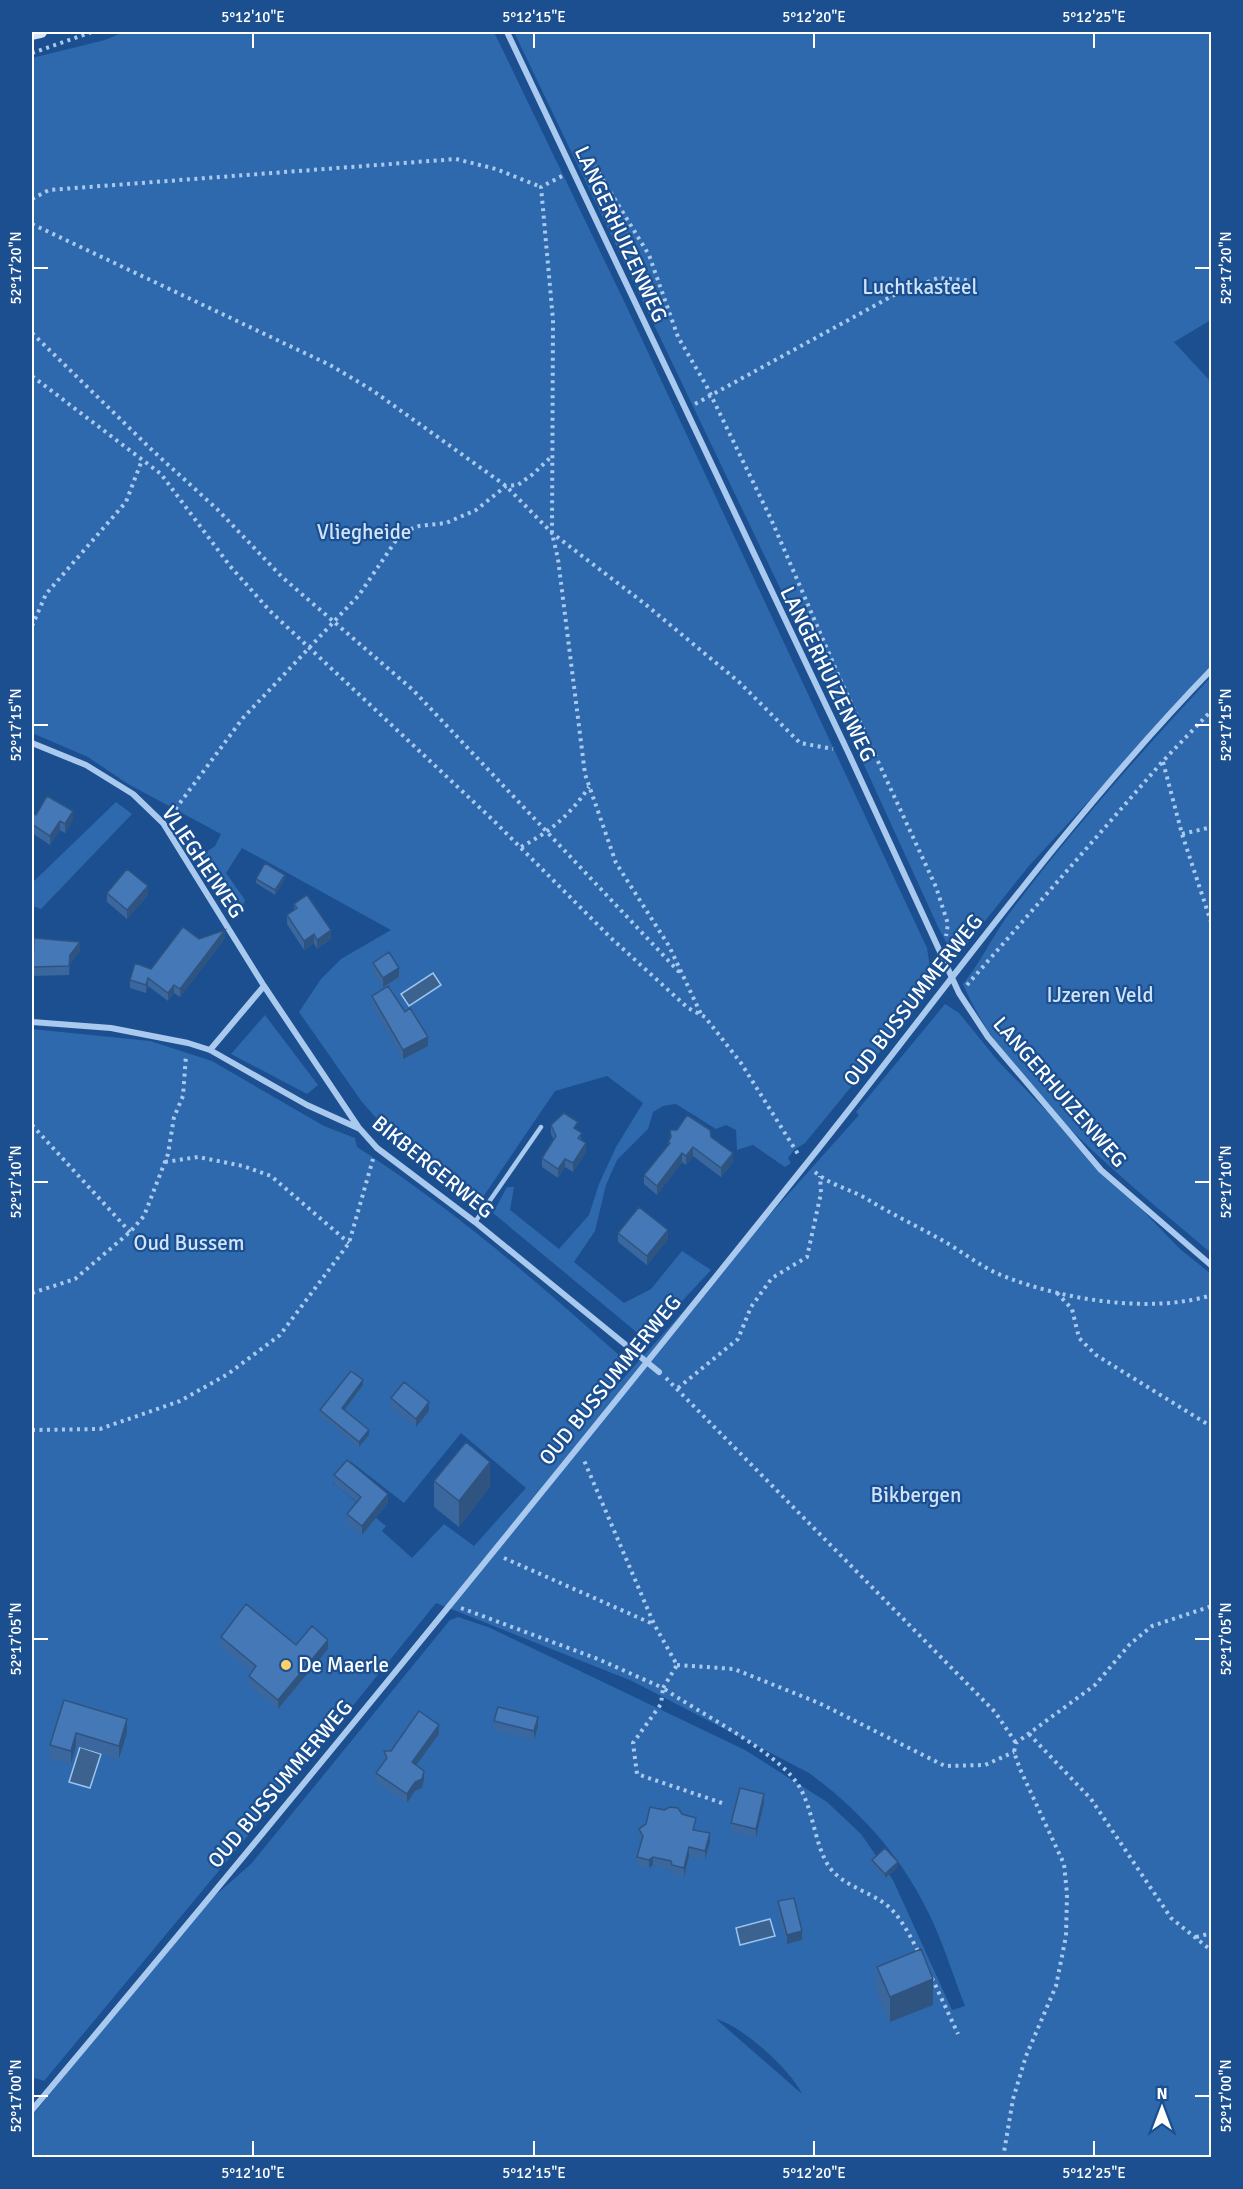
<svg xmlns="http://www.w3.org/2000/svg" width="1243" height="2189" viewBox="0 0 1243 2189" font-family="Signika,sans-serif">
<rect width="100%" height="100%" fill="#1b4f8f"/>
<!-- green -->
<path fill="#2e69ad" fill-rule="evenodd" d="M124 32H494L624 301 927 948 931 975 925 997 805 1143 794 1150 788 1158 791 1163 785 1167 753 1145 737 1150 736 1130 726 1125 716 1129 676 1104 663 1106 653 1112 648 1129 617 1160 606 1185 595 1231 574 1262 624 1303 651 1289 682 1251 711 1270 646 1340 493 1213 507 1187H514L510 1210 559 1249 589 1215 599 1184 616 1147 643 1103 607 1076 555 1091 479 1203 386 1129 362 1102 299 1012 321 979 341 959 391 930 242 848 226 873 245 900 238 919 197 858 215 846 221 834 128 784 88 757 32 733V58L105 40Z
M514 32H1211V320L1174 342 1211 382V668L1028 867 962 950 951 951 939 929 854 743Z
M1211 677V1253C1125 1180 1007 1088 963 984 981 962 992 937 1008 915 1071 831 1140 753 1211 677Z
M116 802 132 814 41 909 32 906V883Z
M945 1004 959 1013 998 1061 1180 1249 1211 1274V2157H32V2116L195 1913 251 1864 450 1620 458 1617 488 1627 745 1750 827 1802 861 1834 893 1880 952 2010 965 2006C953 1976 944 1945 930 1916 903 1858 860 1810 809 1773L632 1681 436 1603 237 1849 44 2081 32 2077V1029L150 1041 212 1061 324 1126 355 1138 357 1147C455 1210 542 1286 629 1364L578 1429 859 1115 856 1112ZM461 1433 526 1488 474 1546 444 1524 412 1558 382 1531 386 1526 333 1483 350 1461 404 1503ZM716 2019C742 2026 790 2069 802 2094Z
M265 1015 318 1085 307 1094 231 1054Z"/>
<!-- water -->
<path fill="#3c6290" stroke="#9cc4f0" stroke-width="1.5" d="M433 973 441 985 409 1006 401 994Z
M80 1747 101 1754 90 1788 69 1782Z
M770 1919 775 1936 740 1945 736 1928Z"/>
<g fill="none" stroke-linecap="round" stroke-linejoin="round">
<!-- path -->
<path stroke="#a9c9ee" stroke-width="4" stroke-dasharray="3 4.5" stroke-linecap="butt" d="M32 53 92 32
M583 166 592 162 649 255 678 337 706 385 771 519 840 679 936 887 948 924 946 936
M562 176 541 187 553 320 552 533 558 559 585 774 616 863 669 946 701 1014
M32 199 49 190 456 159 496 169 541 187
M32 224 330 365 372 390 506 486 552 533 645 604 739 682 800 743 833 749
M32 333 153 451 217 509 282 577 413 690 681 974
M32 376 161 474 230 566 270 611 494 821 611 938 688 1008 705 1017 741 1063 798 1154
M695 404 894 295 938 278 978 281
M32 626 46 594 126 502 142 460
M1163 762 1182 834 1212 925
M171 815 243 718 359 595 401 533 419 526 446 523 476 510 506 486 518 485 533 474 551 457
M1182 834 1212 827
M521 847C551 831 570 815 589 787
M967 985 1163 761 1212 710
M32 1125 130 1232
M165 1162 198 1157 243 1166 271 1176 349 1243
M815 1172C830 1185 850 1189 867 1199 893 1215 921 1228 947 1243 967 1255 984 1269 1006 1277 1065 1300 1151 1314 1212 1295
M32 1293 75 1279 130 1232 144 1216 168 1154 174 1117 183 1096 186 1055
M1057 1293 1072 1309 1079 1338 1096 1355 1212 1427
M666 1378 995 1712 1016 1743
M678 1388 738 1339 751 1307 772 1278 807 1257 821 1193 820 1176
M32 1430 100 1429 180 1401 228 1374 280 1335 349 1243 373 1159
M504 1558 653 1624
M461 1608 598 1659 663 1688 677 1665 654 1624 583 1458
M677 1665 734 1669 819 1703 945 1766 985 1765 1014 1752
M1029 1734 1091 1799 1171 1918 1212 1951
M722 1803 637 1774 633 1743 661 1704 663 1688C699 1713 774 1750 797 1783 814 1808 814 1846 830 1868 843 1885 867 1891 884 1903 900 1914 911 1938 920 1955
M1196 1937 1212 1933
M932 1978 958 2034
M1003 2158 1013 2099 1026 2056 1056 1986 1066 1936 1067 1894 1064 1864 1020 1769 1014 1752 1016 1743 1095 1685 1130 1644 1152 1626 1212 1606"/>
<!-- lane -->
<path stroke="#a9c9ee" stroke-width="4.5" d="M475 1222 541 1127"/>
<!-- street -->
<path stroke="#a9c9ee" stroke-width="6" d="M507 32 848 752 959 993 988 1037 1101 1170 1212 1266
M32 743 86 765 133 794 163 823 264 986 359 1128
M32 1022 111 1028 188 1043 210 1050 307 1105 360 1129 377 1148 475 1222 659 1372
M210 1050 264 986
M32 2110C293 1800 549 1485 803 1168 938 1000 1062 824 1212 669"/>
<!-- secondary -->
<path stroke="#d6e6fa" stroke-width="12" d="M32 34 41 32"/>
</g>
<!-- wall -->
<path fill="#3a679d" d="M32 812 36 815 73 820 65 833 60 830 50 845 32 833Z
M256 879H285L275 895 256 883Z
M107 893 148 895 127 919 107 902Z
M294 904 331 939 317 949 314 943 304 950 287 924V915L294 910Z
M225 938 180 997 174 993 168 1001 148 986 146 993 130 988V980L151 969 199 939Z
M80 951 70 964 69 975 33 976V967Z
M373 963 399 977 383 987 373 972Z
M372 996 428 1046 403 1059 372 1005Z
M551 1125 578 1130 586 1152 573 1172 565 1167 558 1178 542 1167V1158L554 1140 551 1134Z
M670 1130 711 1137 733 1162 721 1177 693 1156 686 1165 682 1162 657 1195 644 1184V1175L668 1146V1142L670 1139Z
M618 1233 668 1239 647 1265 618 1242Z
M363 1385 344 1410 369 1435 359 1447 320 1415V1410Z
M391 1398 429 1411 416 1427 391 1407Z
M334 1475 388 1503 362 1535 347 1523V1514L357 1502 334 1484Z
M434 1481 490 1487 459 1527 434 1507Z
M221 1637 296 1645 328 1649 278 1709 249 1685V1676L252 1672 221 1646Z
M64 1700 127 1733 119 1759 76 1746 71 1764 50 1759V1745Z
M494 1721 538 1726 534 1740 494 1730Z
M439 1734 416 1765 424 1779 422 1788 415 1791 407 1803 376 1782V1773L384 1761V1751H391Z
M764 1803 756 1838 731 1832V1823Z
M682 1814 696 1827 695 1830 710 1842 705 1860 689 1856 684 1877 672 1874 671 1870 653 1865 649 1868 637 1866V1857L641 1842 639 1838V1829Z
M872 1860 898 1867 885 1878 872 1864Z
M778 1901 802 1940 787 1944 778 1910Z
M877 1967 933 2005 890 2022 877 1993Z"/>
<!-- shaded-wall -->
<path fill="#305480" d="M73 811V820L65 833V824Z
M60 821V830L50 845V836Z
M285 875V879L275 895V890Z
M148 886V895L127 919V910Z
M225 930V938L180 997V989Z
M331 930V939L317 949V940Z
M314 934V943L304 950V941Z
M80 942V951L70 964 69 975 70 955Z
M399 968V977L383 987V978Z
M148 978V986L146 993V985Z
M174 985V993L168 1001V993Z
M428 1037V1046L403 1059V1050Z
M586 1143V1152L573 1172V1163Z
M693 1147V1156L686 1165V1156Z
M682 1153V1162L657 1195V1186Z
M733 1153V1162L721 1177V1168Z
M565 1159V1167L558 1178V1169Z
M668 1230V1239L647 1265V1256Z
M363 1380V1385L342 1413V1408Z
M429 1402V1411L416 1427V1419Z
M369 1430V1435L359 1447V1442Z
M490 1462V1487L459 1527V1501Z
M388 1494V1503L362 1535V1526Z
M328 1640V1649L278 1709V1700Z
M538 1717V1726L534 1740V1731Z
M127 1719V1733L119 1759V1746Z
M439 1725V1734L412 1771V1762Z
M76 1733V1746L71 1764V1751Z
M424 1771V1779L422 1788 415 1791 407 1803V1794Z
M764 1794V1803L756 1838V1829Z
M710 1833V1842L705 1860V1851Z
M689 1847V1856L684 1877V1868Z
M653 1857V1865L649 1868V1860Z
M898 1862V1867L885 1878V1874Z
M802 1931V1940L787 1944V1935Z
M933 1979V2005L890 2022V1997Z"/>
<!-- building -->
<path fill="#4478b7" stroke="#305480" stroke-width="1.5" d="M47 796 73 811 65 824 60 821 50 836 32 824V812L36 815Z
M265 863 285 875 275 890 256 879Z
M127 869 148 886 127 910 107 893Z
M307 895 331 930 317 940 314 934 304 941 287 915 297 908 294 904Z
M183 927 199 939 225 930 180 989 174 985 168 993 148 978 146 985 130 980 135 963 151 969Z
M34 938 80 942 70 955 69 966 33 967Z
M389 952 399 968 383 978 373 963Z
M388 986 405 1012 410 1008 428 1037 403 1050 372 996Z
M564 1113 578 1122 574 1128 582 1133 578 1138 586 1143 573 1163 565 1159 558 1169 542 1158 556 1136 551 1125Z
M687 1115 710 1130 711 1137 733 1153 721 1168 693 1147 686 1156 682 1153 657 1186 644 1175 670 1143 668 1142 671 1137 670 1130H677Z
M639 1207 668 1230 647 1256 618 1233Z
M351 1371 363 1380 342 1408 369 1430 359 1442 320 1410Z
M404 1382 429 1402 416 1419 391 1398Z
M466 1442 490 1462 459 1501 434 1481Z
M347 1460 388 1494 362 1526 347 1514 361 1497 334 1475Z
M246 1604 296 1645 312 1626 328 1640 278 1700 249 1676 256 1666 221 1637Z
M64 1700 127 1719 119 1746 76 1733 71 1751 50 1745Z
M498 1707 538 1717 534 1731 494 1721Z
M419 1711 439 1725 412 1762 424 1771 422 1779 415 1782 407 1794 376 1773 387 1758 384 1751H391Z
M740 1788 764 1794 756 1829 731 1823Z
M650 1807 664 1810 670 1807 678 1808 682 1814 696 1818 693 1830 710 1833 705 1851 689 1847 684 1868 672 1865 671 1861 653 1857 649 1860 637 1857 643 1836 639 1829 646 1824Z
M885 1848 898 1862 885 1874 872 1860Z
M794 1898 802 1931 787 1935 778 1901Z
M921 1949 933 1979 890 1997 877 1967Z"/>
<!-- ticks -->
<path fill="none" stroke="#fff" stroke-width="2" d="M253 33V48M534 33V48M814 33V48M1094 33V48M33 268H48M1195 268H1210M33 725H48M1195 725H1210M33 1182H48M1195 1182H1210M33 1639H48M1195 1639H1210M33 2096H48M1195 2096H1210M253 2141V2156M534 2141V2156M814 2141V2156M1094 2141V2156"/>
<!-- markers -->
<circle fill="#ffd166" stroke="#1b4f8f" stroke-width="2" cx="286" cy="1665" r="6"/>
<g text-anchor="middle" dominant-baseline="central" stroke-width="4.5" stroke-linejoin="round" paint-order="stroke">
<!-- street labels -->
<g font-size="21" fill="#fff" stroke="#1b4f8f">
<text transform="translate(621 234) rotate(65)">LANGERHUIZENWEG</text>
<text transform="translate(828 674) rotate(64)">LANGERHUIZENWEG</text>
<text transform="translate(203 862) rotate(56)">VLIEGHEIWEG</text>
<text transform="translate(913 1000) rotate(-52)">OUD BUSSUMMERWEG</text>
<text transform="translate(1060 1092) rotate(49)">LANGERHUIZENWEG</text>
<text transform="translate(433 1167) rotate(39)">BIKBERGERWEG</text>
<text transform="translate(610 1380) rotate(-51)">OUD BUSSUMMERWEG</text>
<text transform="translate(280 1784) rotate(-50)">OUD BUSSUMMERWEG</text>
</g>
<!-- park labels -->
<g font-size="21" fill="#cfe3fa" stroke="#1b4f8f">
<text x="920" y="287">Luchtkasteel</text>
<text x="364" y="532">Vliegheide</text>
<text x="1100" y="995">IJzeren Veld</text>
<text x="189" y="1243">Oud Bussem</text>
<text x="916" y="1495">Bikbergen</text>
</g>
<!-- poi labels -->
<g font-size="21" fill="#fff" stroke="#1b4f8f" text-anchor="start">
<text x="298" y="1665">De Maerle</text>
</g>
</g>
<!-- border -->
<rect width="1243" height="2189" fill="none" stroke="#1b4f8f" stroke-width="66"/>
<!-- north arrow -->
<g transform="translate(1162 2108)" stroke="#1b4f8f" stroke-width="4.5" paint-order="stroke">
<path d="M0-4.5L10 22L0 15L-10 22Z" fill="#ffffff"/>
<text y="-9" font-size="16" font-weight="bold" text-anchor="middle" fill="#ffffff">N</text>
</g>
<rect x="33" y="33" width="1177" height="2123" fill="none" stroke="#fff" stroke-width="2"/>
<g font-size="15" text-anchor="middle" fill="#fff">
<text x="253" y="22">5°12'10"E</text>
<text x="534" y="22">5°12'15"E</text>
<text x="814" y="22">5°12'20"E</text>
<text x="1094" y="22">5°12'25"E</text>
<text transform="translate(16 268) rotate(-90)" y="5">52°17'20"N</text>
<text transform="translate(1226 268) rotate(-90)" y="5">52°17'20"N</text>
<text transform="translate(16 725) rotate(-90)" y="5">52°17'15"N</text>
<text transform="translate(1226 725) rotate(-90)" y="5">52°17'15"N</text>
<text transform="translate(16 1182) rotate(-90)" y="5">52°17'10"N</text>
<text transform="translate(1226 1182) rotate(-90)" y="5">52°17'10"N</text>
<text transform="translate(16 1639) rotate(-90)" y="5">52°17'05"N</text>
<text transform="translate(1226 1639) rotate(-90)" y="5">52°17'05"N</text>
<text transform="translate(16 2096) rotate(-90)" y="5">52°17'00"N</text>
<text transform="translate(1226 2096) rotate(-90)" y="5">52°17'00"N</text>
<text x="253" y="2178">5°12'10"E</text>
<text x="534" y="2178">5°12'15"E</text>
<text x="814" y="2178">5°12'20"E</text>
<text x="1094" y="2178">5°12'25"E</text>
</g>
</svg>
